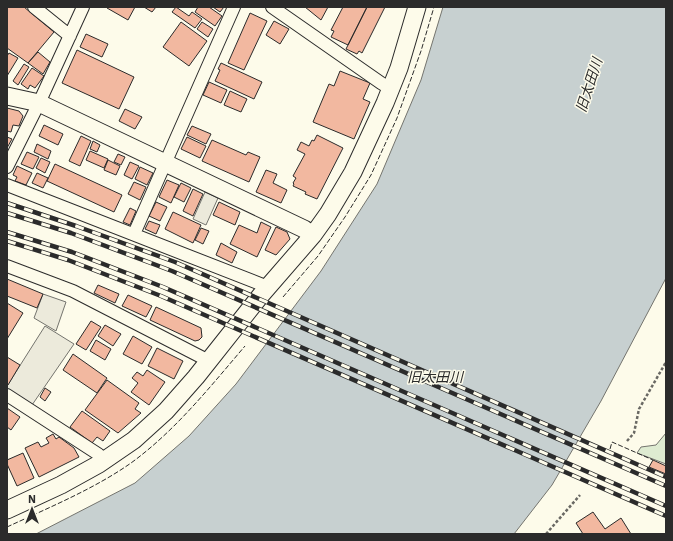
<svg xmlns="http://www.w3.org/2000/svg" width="673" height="541" viewBox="0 0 673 541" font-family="'IBM Plex Sans','Noto Sans JP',sans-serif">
<rect width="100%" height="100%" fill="#fdfbea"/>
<!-- green -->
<path fill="#deebd1" stroke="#74746e" d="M666 433V464L637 453 641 447 656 445Z"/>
<!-- parking -->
<path fill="#eceadb" stroke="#74746e" d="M205 192 218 198 206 225 193 219Z
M43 294 66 302 56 331 34 318Z
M45 326 74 344 32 405 7 390V386Z"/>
<!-- water -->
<path fill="#c7d0d0" stroke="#74746e" d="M443 7H666V278L601 401 552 485 514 534H36L135 483 189 436 236 384 321 271 377 184 421 80Z"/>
<!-- building -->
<path fill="#f2b8a0" stroke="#2b2b2b" d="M7 7H24L54 32 28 63 7 48Z
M107 7H135L128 20 107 8Z
M144 7H156L152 12Z
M176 7 189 16 192 12 202 19 195 28 172 12Z
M198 7H209L222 16 215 26 195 12Z
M213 7H224L220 12Z
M305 7H328L321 20Z
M343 7H367L348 45 331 37 334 31 331 30Z
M367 7H385L362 53 359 51 357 54 346 49Z
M250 13 267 21 244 70 228 63Z
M274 21 289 29 280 44 266 35Z
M181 22 207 41 189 66 163 47Z
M202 22 213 29 208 37 197 29Z
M86 34 108 44 102 57 80 47Z
M77 50 134 77 119 109 62 83Z
M38 52 50 62 43 74 28 63Z
M9 53 18 58 7 76V56Z
M221 63 262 82 254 99 215 81 220 70 218 69Z
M24 64 29 67 18 85 13 81Z
M32 68 44 76 35 88 30 85 28 89 21 84Z
M340 71 370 83 363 99 370 102 354 139 313 122 329 84 334 86Z
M209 82 227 90 221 103 203 95Z
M230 91 247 99 241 112 224 105Z
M7 108 19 111 23 116 19 126 13 125 11 132 7 131Z
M125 109 142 117 135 129 119 121Z
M44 125 63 134 58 145 39 136Z
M192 126 211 134 206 144 187 135Z
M317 135 343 148 317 199 305 194 306 192 293 186 294 184 293 183 296 178 293 176 305 154 297 150 301 142 309 146 312 140 314 141Z
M81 136 91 141 80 166 69 161Z
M7 137 12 139 7 148Z
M187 137 206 146 200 158 181 149Z
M212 140 246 155 248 152 260 157 249 182 202 161Z
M93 141 100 145 97 152 90 149Z
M37 144 51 151 48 159 34 152Z
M90 151 108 159 104 168 86 160Z
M27 152 39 157 33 169 21 164Z
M118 154 125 157 121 165 114 162Z
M41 158 50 162 45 173 36 168Z
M108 160 120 166 116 175 104 170Z
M130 162 139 166 132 179 124 175Z
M55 164 122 195 114 212 47 181Z
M17 166 32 173 26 185 15 181 17 177 13 175Z
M140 167 153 173 147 185 135 179Z
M266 170 277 174 273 183 287 190 281 203 256 192Z
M37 173 48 178 43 188 32 183Z
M167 180 179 185 171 203 159 197Z
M134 182 146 187 140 200 128 194Z
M181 183 191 188 184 202 174 197Z
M193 189 203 194 193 216 183 211Z
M156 202 167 207 160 221 149 216Z
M219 202 240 212 235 225 213 215Z
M130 208 136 211 130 225 123 222Z
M173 212 201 225 193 243 165 229Z
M149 221 160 225 156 234 145 229Z
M261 222 271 227 257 257 230 244 239 225 257 233Z
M276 227 287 232 290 239 276 255 265 250Z
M201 228 209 231 203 244 195 240Z
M221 243 237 252 232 263 216 255Z
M7 279 43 294 37 308 7 296Z
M98 285 119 294 115 303 94 293Z
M128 295 152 306 146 317 122 306Z
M7 303 23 313 7 339Z
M156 307 201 328 202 337 199 340 195 341 150 320Z
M91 321 101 327 86 350 76 344Z
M105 325 121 334 113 346 98 336Z
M133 336 152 347 142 364 123 354Z
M96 340 111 349 105 360 90 351Z
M157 348 183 361 174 379 148 366Z
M73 354 107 378 97 393 63 370Z
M7 357 20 365 8 385H7Z
M147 370 165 382 149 405 131 392 138 383 132 378 137 372 143 376Z
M107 380 139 403 135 409 141 413 118 433 85 410Z
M45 388 51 392 45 401 40 397Z
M7 408 20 417 11 430 7 427Z
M82 411 110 431 103 441 97 437 92 443 70 427Z
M53 434 56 439 59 437 74 448 79 457 39 477 25 448 38 442 41 447 49 443 46 438Z
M23 453 34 478 17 486 7 464V460Z
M653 460 666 466V474L649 467Z
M593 512 605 529 621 518 631 534H583L576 523Z"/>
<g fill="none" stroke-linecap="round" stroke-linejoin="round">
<!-- street casing -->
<g stroke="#2b2b2b" stroke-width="14">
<path id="street" d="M34 7 70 36
M272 7 381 83 391 89
M7 167 39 103 83 7
M7 185 268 287
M134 234 234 7
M7 266 73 291 209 361
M7 395 98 454 104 460"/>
</g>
<!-- secondary casing -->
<g stroke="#2b2b2b" stroke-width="19">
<path id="secondary" d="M7 96 39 103 304 229 313 235
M7 510 61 485 99 464 134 440 166 411 196 377 261 295 313 235 328 214 353 172 385 103 399 68 417 7"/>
</g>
<!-- path -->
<path stroke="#6a6964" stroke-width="2.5" stroke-dasharray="3 2" stroke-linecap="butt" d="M627 441 634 433 639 409 666 362
M546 534 580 495"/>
<!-- street -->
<use href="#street" stroke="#fdfbea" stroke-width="12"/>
<!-- secondary -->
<use href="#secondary" stroke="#fdfbea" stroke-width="17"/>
<!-- rail casing -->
<g stroke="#2b2b2b" stroke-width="4.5">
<path id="rail" d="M7 203 76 226 175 262 666 477
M7 213 71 233 172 271 666 486
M7 232 72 252 163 287 666 506
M7 241 68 260 161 296 666 516"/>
</g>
<!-- rail -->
<use href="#rail" stroke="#fdfbea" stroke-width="3" stroke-dasharray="9" stroke-linecap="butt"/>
<!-- fence -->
<path stroke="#2b2b2b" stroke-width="1" stroke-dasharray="5 2" stroke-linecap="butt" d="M283 297 318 256 345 217 371 175 397 118 421 51 434 7
M610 449 612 442 653 460
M7 527C48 508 94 489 131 463 175 431 210 387 245 346"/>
</g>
<g text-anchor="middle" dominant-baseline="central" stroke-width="3" stroke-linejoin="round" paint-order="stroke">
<!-- water labels -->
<g font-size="14" font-style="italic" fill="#2b2b2b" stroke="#fdfbea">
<text transform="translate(589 85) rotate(-72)">旧太田川</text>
<text x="435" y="377">旧太田川</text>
</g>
</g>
<!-- border -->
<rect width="673" height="541" fill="none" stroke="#2b2b2b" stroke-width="16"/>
<!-- north arrow -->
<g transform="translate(32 509)" stroke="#fdfbea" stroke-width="3" paint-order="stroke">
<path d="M0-3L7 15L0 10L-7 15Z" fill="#2b2b2b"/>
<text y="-6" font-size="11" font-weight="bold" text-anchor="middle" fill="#2b2b2b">N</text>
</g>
</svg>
